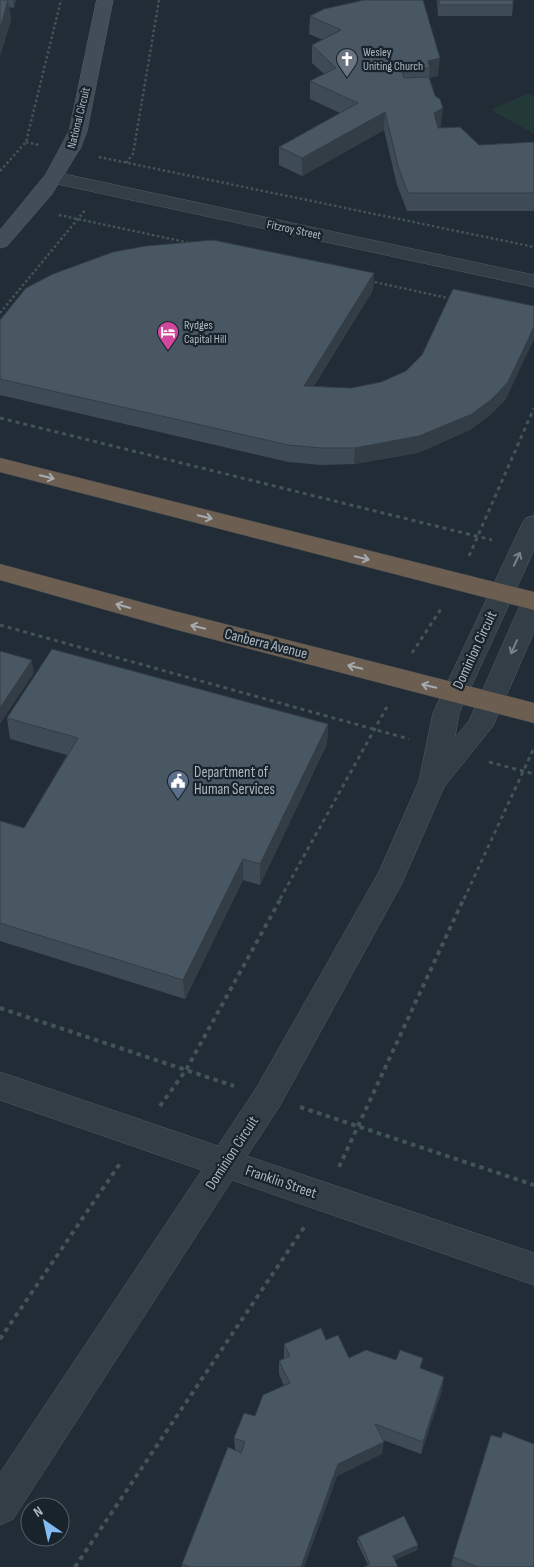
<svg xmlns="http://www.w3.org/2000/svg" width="534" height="1567" viewBox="0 0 534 1567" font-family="'Sofia Sans Condensed',sans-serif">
<rect width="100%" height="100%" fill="#212c36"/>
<!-- green -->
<path fill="#233938" d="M528 93 534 96V134L491 110Z"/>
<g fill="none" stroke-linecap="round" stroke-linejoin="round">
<!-- street casing -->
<g stroke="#515c64" stroke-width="1">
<path id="street" d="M55 172 534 275V287L48 182 45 178 48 174Z
M534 516V550L459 713 455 737 469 721 521 603 525 597 534 594V632L493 726 444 787 402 883 279 1107 247 1156 534 1253V1285L232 1180 13 1519 0 1525V1473L202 1170 0 1100V1072L218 1146 257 1087 379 872 419 781 433 713 522 524 526 518Z"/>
</g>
<!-- secondary casing -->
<g stroke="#515c64" stroke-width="1">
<path id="secondary" d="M97 0H113L87 131 81 147 52 194 7 246 0 248V230L46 174 69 131Z"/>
</g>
<!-- highway casing -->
<g stroke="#3e4951" stroke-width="1">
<path id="highway" d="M0 458 534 592V610L0 472Z
M0 564 170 610 534 703V723L170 628 0 580Z"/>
</g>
<!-- path-far2 -->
<path stroke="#425556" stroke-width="2.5" stroke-dasharray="2.5 2.5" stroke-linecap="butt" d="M26 142 39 145
M99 157 534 247
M126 163 133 154 159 0
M0 171 26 142 61 0
M59 215 190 243
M370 281 452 299
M0 313 86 209"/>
<!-- path-far1 -->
<path stroke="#425556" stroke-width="3" stroke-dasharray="4 4" stroke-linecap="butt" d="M0 418 492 540
M469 556 534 408
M0 625 409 739
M412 653 443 606
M489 762 534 774
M280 899 388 705
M464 899 534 748"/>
<!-- path -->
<path stroke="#425556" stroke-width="4" stroke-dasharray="4.5 4.5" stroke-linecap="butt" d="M0 1008 234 1086
M160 1106 186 1070 281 898
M300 1107 534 1185
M339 1167 464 898
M0 1339 121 1162
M75 1567 305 1226"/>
<!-- street -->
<use href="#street" fill="#343e46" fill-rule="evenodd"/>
<!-- secondary -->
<use href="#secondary" fill="#424d59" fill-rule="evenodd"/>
<!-- highway -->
<use href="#highway" fill="#6c5f51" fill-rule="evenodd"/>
</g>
<!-- wall -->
<path fill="#3f4b54" d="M0 0H16L14 8 9 7 11 20 0 56Z
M364 0 438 76 429 78 441 126 438 128 479 145 534 142V211H407L397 185 384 130 302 176 279 165V147L340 113 310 99V81L324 74 312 63V45L323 40 309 34 310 16Z
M437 0H513V5L512 16H438Z
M374 273 373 290 314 386 506 399 490 415 470 430 418 453 354 464 321 465 288 462 0 395V320Z
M7 718 328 724 327 744 260 885 243 880 185 999 0 941V821L24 828 67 755 10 739Z
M326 1340 349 1358 396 1360 421 1368 442 1390 421 1454 383 1440 382 1454 337 1476 304 1567H182V1564L235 1450 234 1438 284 1386 279 1374V1361L284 1358V1344Z
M501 1438 534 1567H454L451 1566 453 1557Z
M358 1537 418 1545 417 1550 395 1560 368 1565 357 1542Z"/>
<!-- shaded-wall -->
<path fill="#333d45" d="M8 0 11 20 0 56V29Z
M13 0H16L14 8Z
M440 58 438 76 429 78 430 68 428 61Z
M443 108 441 126 433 131 434 113Z
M385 112 384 130 302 176V158Z
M374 273 373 290 304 402V386Z
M534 327V339L506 399 490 415 470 430 418 453 354 464 355 448Z
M32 660 34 673 0 724V708Z
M328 724 327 744 260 885V864Z
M243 859V880L185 999 183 980Z
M444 1377 442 1390 421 1454 423 1442Z
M384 1442 382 1454 337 1476 304 1567H301L338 1464Z
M418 1545 417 1550 392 1561 393 1556Z"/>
<!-- building -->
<path fill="#495762" stroke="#333d45" d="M0 0H8L0 29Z
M364 0H423L440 58 428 61 430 68 402 70 404 78 429 77 435 96 440 99 443 108 434 113 438 128 460 127 479 145 534 142V193H408L398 166 385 112 302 158 279 147 358 103 310 81 336 68 312 45 341 30 310 16 324 9Z
M439 0H513V5H439Z
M213 240 374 273 304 386 351 388 381 382 406 371 422 355 453 289 534 306V327L508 382 492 399 472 414 419 436 355 448H321L288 445 0 379V320L26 288 53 274 113 252 146 246Z
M52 649 328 724 260 864 243 859 183 980 0 923V821L24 828 78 738 7 718Z
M0 651 32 660 0 708Z
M321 1328 326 1340 338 1335 349 1358 366 1350 396 1360 400 1350 423 1358 420 1368 444 1377 423 1442 375 1424 384 1442 338 1464 301 1567H190L182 1564 228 1447 241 1453 245 1442 234 1438 244 1413 255 1416 263 1395 290 1383 279 1361 290 1356 284 1344Z
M503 1432 534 1444V1567H478L453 1557 491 1435 501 1438Z
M404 1516 418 1545 393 1556 398 1567H364L370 1564 358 1537Z"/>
<!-- one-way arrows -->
<defs><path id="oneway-shaft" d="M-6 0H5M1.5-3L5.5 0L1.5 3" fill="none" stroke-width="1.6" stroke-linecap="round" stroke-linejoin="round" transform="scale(1.25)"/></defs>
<g stroke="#a4acb2">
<use href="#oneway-shaft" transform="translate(47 477) rotate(14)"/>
<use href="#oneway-shaft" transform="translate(205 517) rotate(14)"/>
<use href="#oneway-shaft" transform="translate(362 558) rotate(14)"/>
<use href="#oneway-shaft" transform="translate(123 606) rotate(-164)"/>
<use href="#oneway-shaft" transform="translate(198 627) rotate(-166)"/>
<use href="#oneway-shaft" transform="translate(355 667) rotate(-166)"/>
<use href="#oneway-shaft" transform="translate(429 686) rotate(-166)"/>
</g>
<g stroke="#77828b">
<use href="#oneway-shaft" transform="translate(517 559) rotate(-65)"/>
<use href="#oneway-shaft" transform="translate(514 647) rotate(114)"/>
</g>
<!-- icons -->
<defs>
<g id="church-pin" transform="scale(1.125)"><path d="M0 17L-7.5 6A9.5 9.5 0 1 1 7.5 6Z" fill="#6b7280" stroke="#19232b"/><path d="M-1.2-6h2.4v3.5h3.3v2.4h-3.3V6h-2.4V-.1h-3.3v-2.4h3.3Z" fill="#fff"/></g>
<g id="hotel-pin" transform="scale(1.125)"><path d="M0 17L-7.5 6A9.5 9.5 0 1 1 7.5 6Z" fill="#d1479c" stroke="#19232b"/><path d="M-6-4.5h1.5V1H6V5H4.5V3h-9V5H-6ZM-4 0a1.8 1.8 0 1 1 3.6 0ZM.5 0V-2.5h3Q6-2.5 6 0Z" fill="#fff"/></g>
<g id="civic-pin" transform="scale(1.125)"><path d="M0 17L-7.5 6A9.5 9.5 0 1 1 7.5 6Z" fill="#5c6f8a" stroke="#19232b"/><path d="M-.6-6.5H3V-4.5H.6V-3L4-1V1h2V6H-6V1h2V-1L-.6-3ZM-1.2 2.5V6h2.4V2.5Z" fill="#fff"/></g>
</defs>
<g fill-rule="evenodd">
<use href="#church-pin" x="347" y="59"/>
<use href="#hotel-pin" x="168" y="332"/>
<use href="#civic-pin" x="178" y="781"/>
</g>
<g text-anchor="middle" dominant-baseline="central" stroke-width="4.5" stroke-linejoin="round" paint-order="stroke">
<!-- far-poi labels -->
<g font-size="12" fill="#aeb9c3" stroke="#19232b" text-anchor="start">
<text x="363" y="52">Wesley<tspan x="363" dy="14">Uniting Church</tspan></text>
<text x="184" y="325">Rydges<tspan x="184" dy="14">Capital Hill</tspan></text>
</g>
<!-- far-street labels -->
<g font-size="12" fill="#aeb9c3" stroke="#19232b">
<text transform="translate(79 118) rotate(-76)">National Circuit</text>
<text transform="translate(294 230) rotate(12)">Fitzroy Street</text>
</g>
<!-- street labels -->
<g font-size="15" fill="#aeb9c3" stroke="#19232b">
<text transform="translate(266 644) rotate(14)">Canberra Avenue</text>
<text transform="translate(475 650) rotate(-65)">Dominion Circuit</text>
<text transform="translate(232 1153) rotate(-57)">Dominion Circuit</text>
<text transform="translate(281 1182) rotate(19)">Franklin Street</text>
</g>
<!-- poi labels -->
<g font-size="15" fill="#aeb9c3" stroke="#19232b" text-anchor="start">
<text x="194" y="772">Department of<tspan x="194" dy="17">Human Services</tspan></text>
</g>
</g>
<!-- north arrow -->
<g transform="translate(45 1522) rotate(326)"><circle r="24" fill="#19232b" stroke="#555f68"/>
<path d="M0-4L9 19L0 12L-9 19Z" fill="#84bbf3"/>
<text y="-8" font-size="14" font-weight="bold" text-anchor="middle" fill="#aeb9c3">N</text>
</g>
</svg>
